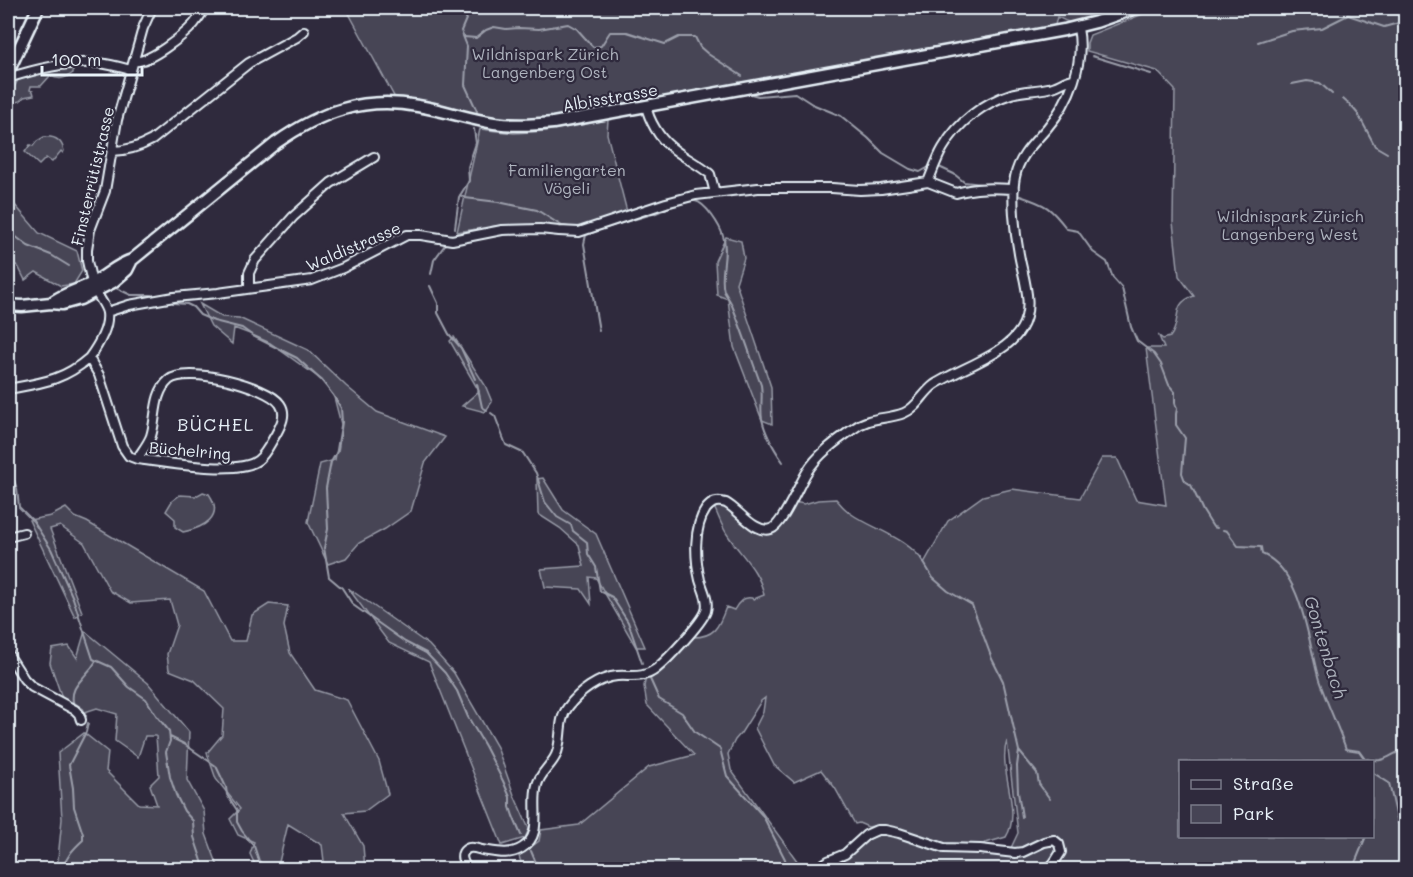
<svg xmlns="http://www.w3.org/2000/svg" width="1413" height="877" viewBox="0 0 1413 877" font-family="Mali,sans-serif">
<rect width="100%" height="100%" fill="#2f2a3d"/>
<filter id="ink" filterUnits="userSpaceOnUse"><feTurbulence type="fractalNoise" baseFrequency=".0167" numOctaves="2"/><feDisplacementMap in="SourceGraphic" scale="12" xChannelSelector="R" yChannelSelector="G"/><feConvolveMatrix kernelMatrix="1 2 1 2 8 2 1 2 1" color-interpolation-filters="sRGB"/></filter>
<g filter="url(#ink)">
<!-- green -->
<path fill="#464455" stroke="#979aa6" stroke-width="1.5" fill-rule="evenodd" d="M346 8H1121C1111 12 1080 24 1070 22 1066 22 1061 18 1057 17L1055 25 1048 27 578 113C551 118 523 122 495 117 461 112 429 100 395 98Z
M1158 8H1209L1210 9 1214 8H1405V869H819C828 866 837 862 845 858 865 847 865 834 890 834L942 851 1010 850 1018 833 1007 741C997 768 1023 811 1006 837L979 845 953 846 945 845 925 839 923 836H919L893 828 879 825 868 827 859 823 855 824 835 788 821 770 794 782 774 765 755 728 763 712 765 698 761 701 741 733 735 740 728 754 731 770 803 869H523L519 856 539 841 541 830 579 825 649 767 694 755 647 705 644 686 646 677 652 678 658 673 691 637C714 638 719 627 726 607L734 610C739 601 745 595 754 599L764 595C760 572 742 556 729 537 722 528 719 517 714 507L721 505 727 507C741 516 761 547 779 528 786 522 789 510 794 502L804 504 818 500 836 499C840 504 845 509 850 513 872 529 909 538 924 563L948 521 983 496 1012 489 1080 498 1102 458H1117L1136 500 1166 505 1146 348H1164L1159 336 1163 339 1170 337C1183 321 1169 304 1194 296L1179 276 1173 222 1175 90 1157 71 1087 51V43L1090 35ZM1180 762H1372V836H1180Z
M63 66 73 68V73C65 79 59 80 50 76L41 86H31L30 90 33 91 34 95 24 97 20 101 12 103 8 99 19 78Z
M608 120 607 134 627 212 577 229 542 226 502 225 457 232 480 129 514 133 546 131Z
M44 137C55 136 62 141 64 151L63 153 61 151 52 162 46 158 39 165 25 152 30 145 33 146 37 141Z
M8 197 39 233 77 251 82 271 74 284 61 286 36 272 25 280 18 266 8 261Z
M726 237 741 241 744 258 736 283 771 387 772 424 762 420 734 347 728 299 717 295 715 261Z
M200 304 222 317 239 318 308 350 346 386 377 412 445 437 425 463 411 511 385 529 359 543 346 558 328 564 308 522 320 464 335 460 341 424 334 397 322 380 270 343 250 334 234 328 232 344 211 326Z
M454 337 485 385 492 402 485 412 462 406 479 391 450 341Z
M543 478 563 510 596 534 645 647H636L596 578 589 577 591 604 581 589 545 587 541 569 584 566 579 545 560 528 538 514 537 479Z
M203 492 209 494C225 517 203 528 183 532L175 527V519L166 511 172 501 180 495 196 496Z
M66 508 75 517 87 522 204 591 230 641H246L252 615 269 604 288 606 284 626 290 653 315 690 347 700 379 761 388 794 365 811 344 813 363 846 365 869H325L322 845 288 824 279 862 285 869H257L250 854 254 842 238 835 230 819 240 809 216 779 207 753 222 735 224 709 194 680 169 670 167 654 177 625 170 600 131 603 110 591 84 543 60 526 50 529 82 612 75 617 29 520 51 516Z
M348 588 429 645 454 673 497 747 514 795 529 829 525 838 502 845 429 662 389 643Z
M85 631 148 683 189 732 187 780 204 811 206 834 219 869H57L62 819 58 753 84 733 108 752 106 771 139 804 157 805 150 785 159 776 156 736H145L138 757 115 741 117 714 97 708 85 712 62 698 50 663 52 649 69 646 77 658Z"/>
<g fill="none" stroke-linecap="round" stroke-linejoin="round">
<!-- stream -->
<path stroke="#9c9fab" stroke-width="2" d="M466 8 469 10V12L461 31 467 46 465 85 477 111
M464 37 476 38 486 30 494 27 506 29 519 28 539 29 568 24 577 29 593 47 601 46 610 32H627L665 44 679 37H695L700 47 708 54 742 76
M1258 42 1292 31 1322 28 1348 15 1384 27 1406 21
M1092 56 1151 74
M1292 84 1307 81 1320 83 1332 94
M751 94 758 96 795 93 812 104 841 116 868 138 883 153 910 169 920 172 929 167
M1343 99 1352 107 1358 114 1375 146 1387 153
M1402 162 1406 164
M939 167 954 174 964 182 982 184
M460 195 465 198 498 202 537 210 562 226 575 228
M1020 196C1047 205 1050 207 1067 229L1078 231 1093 252 1107 262 1113 278 1122 288 1131 327 1137 341 1154 354 1161 364 1169 385 1175 392V403L1177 409 1176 414V425L1185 438 1182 473 1185 481 1191 485 1203 511 1213 527 1217 528
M8 226 15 236 28 246 51 255 69 266
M455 228 459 197 469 181 468 167 476 143 474 129
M431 274 434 260 447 242
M430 286 438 303V313L449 334 461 348 475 379
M116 288 131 295H151
M173 303 187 304 193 307 200 315 214 321 242 328 253 336 297 358 321 380 333 395 341 408 342 422 338 450 331 462 326 488 328 529 324 548 329 577 342 588 353 605 405 642 426 653 445 673 457 691 468 717 485 746 503 781 510 797V807L513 816 521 835
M599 331 584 244 586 235C609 226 632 220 656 213 666 209 685 199 695 201 706 203 720 226 723 236 729 253 719 275 724 291 726 295 729 299 731 303 742 329 751 358 761 385 763 396 760 408 762 419 765 434 774 449 783 462
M477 384 482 407 487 410
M491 413 495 416 506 445 523 453 536 473 545 502 557 517 571 525 573 531 587 542 588 554 596 567 600 591 612 597 628 622 642 663
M8 463 17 489 19 507 33 521 51 549 73 598 93 659 111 667 129 687 146 699 156 715 169 731 170 741 166 752 170 777 176 795 184 811 193 821 194 837 205 870
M1223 530 1227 531 1238 546 1261 547 1262 554C1303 571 1308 643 1319 680 1327 704 1338 726 1346 749L1359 751 1367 762
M921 558 933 578 948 591 972 605 992 659 1003 681 1019 751 1017 766 1018 792 1022 817
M650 679 659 699 682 713 695 732 720 749 727 776 763 816 785 859 787 870
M86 716 83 709 73 702C71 689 78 684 86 674 90 670 93 666 96 661
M170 737 184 744 216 766 226 787 227 795 237 810V822L242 831 254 846 259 861 268 870
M1019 751 1037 773 1039 784 1050 799
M1367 759C1386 764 1389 754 1406 749
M1372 772 1389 783 1398 823 1406 833
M531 851 539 870
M1353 868 1366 836
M62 870C66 857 73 849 83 840V834L74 807 73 788 69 765 86 732 88 723"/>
<!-- minor casing -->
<g stroke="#e8f1f8" stroke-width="12">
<path id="minor" d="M134 61C148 64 184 35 194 24 198 19 202 13 205 8
M8 78C36 69 67 61 98 63 109 64 120 67 131 70
M646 106C649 120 659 138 671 147 683 157 698 164 710 174L715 193
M112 151C127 151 139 147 152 140L249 63 297 37 304 31
M928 182C933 170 937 158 943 148 958 122 983 103 1011 94 1023 90 1036 91 1048 88 1058 87 1064 80 1074 79
M92 283 87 261V249L90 230 105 191 117 120 143 28 152 8
M249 288V273L255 260 293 217 331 183 374 157
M96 292C99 298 106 306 107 313 109 328 97 347 89 358L99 375 122 446 129 456 137 459C163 462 239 476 258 460 266 454 271 442 276 434 281 425 287 414 280 404 268 386 187 365 169 380 153 394 157 417 151 436 148 444 142 451 137 459
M107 312 129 305 174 297 218 293 312 280 343 268 407 235H421L452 240 502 230 540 229 559 231 579 232 666 203 696 195 758 188H832L860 190 881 189 928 182 956 193C975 187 994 188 1014 189
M8 389C40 383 63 381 89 358
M8 537 24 533
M8 654 24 679 32 687 75 710 79 714 81 720
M470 870C463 865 457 852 469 848 473 847 478 849 482 850 496 852 509 856 522 848 544 835 531 806 537 785 540 773 551 766 556 755 563 739 557 721 568 707 579 692 598 678 617 676 631 675 643 679 656 669 667 660 702 623 706 611 709 600 703 590 700 580 695 559 693 528 706 509 712 502 717 500 726 503 739 510 755 534 771 529 783 525 799 484 807 472 817 455 836 441 853 429 870 416 886 420 904 413 917 408 923 393 934 385 958 369 1006 355 1021 329 1035 306 1023 278 1019 254 1015 233 1011 197 1015 177 1019 156 1034 143 1047 128 1070 101 1085 63 1078 28
M814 870 828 861 845 854 866 835 877 830H885L899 833 944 848 980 849 1015 853 1023 852 1044 842 1054 840 1059 844 1061 852 1054 863 1047 870"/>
</g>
<!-- major casing -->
<g stroke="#e8f1f8" stroke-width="15">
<path id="major" d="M8 72 38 8
M51 303C63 293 80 290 94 282 107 275 118 264 132 260
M8 305 22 306 51 303 62 304 80 299 113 282 127 270 132 260 276 143C320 112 363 96 418 106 443 110 468 119 494 123 513 126 533 125 553 123L1064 30 1096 22 1136 8"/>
</g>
<!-- minor -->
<use href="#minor" stroke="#2f2a3d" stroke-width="8"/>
<!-- major -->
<use href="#major" stroke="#2f2a3d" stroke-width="10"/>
</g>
</g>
<g text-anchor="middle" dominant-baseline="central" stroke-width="4.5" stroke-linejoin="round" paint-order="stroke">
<!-- park labels -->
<g font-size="16" fill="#afb4bf" stroke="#2f2a3d">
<text x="545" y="53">Wildnispark Zürich<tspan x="545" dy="18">Langenberg Ost</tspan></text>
<text x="567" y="169">Familiengarten<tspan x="567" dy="18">Vögeli</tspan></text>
<text x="1290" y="215">Wildnispark Zürich<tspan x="1290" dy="18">Langenberg West</tspan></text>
</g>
<!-- street labels -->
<g font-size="16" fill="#e8f1f8" stroke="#2f2a3d">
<text transform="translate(610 97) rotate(-10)">Albisstrasse</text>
<text transform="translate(92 176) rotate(-77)">Finsterrütistrasse</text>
<text transform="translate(353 246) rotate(-23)">Waldistrasse</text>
<text transform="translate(190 450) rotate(5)">Büchelring</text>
</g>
<!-- neighbourhood labels -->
<g font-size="18" letter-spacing="1.5" fill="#e8f1f8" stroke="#2f2a3d">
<text x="216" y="424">BÜCHEL</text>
</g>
<!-- water labels -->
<g font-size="18" font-style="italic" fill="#afb4be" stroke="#2f2a3d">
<text transform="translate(1326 647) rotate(73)">Gontenbach</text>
</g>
</g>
<!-- margin -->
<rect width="1413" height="877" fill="none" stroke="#2f2a3d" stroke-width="30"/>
<rect x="15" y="15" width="1383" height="847" fill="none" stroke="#e8f1f8" stroke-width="2" filter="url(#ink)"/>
<!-- legend -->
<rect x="1179" y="760" width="195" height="78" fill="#2f2a3d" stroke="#797a88" stroke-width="1.5"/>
<rect x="1191" y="780" width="30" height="9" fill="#2f2a3d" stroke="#797a88" stroke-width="1.5"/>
<text x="1233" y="790" font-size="18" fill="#e8f1f8">Straße</text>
<rect x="1191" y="805" width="30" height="18" fill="#464455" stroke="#797a88" stroke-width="1.5"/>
<text x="1233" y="820" font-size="18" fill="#e8f1f8">Park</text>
<!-- scale -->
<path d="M42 66v9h100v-9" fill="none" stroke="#e8f1f8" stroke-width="3"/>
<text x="51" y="66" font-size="18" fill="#e8f1f8" stroke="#2f2a3d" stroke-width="4.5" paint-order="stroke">100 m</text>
</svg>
